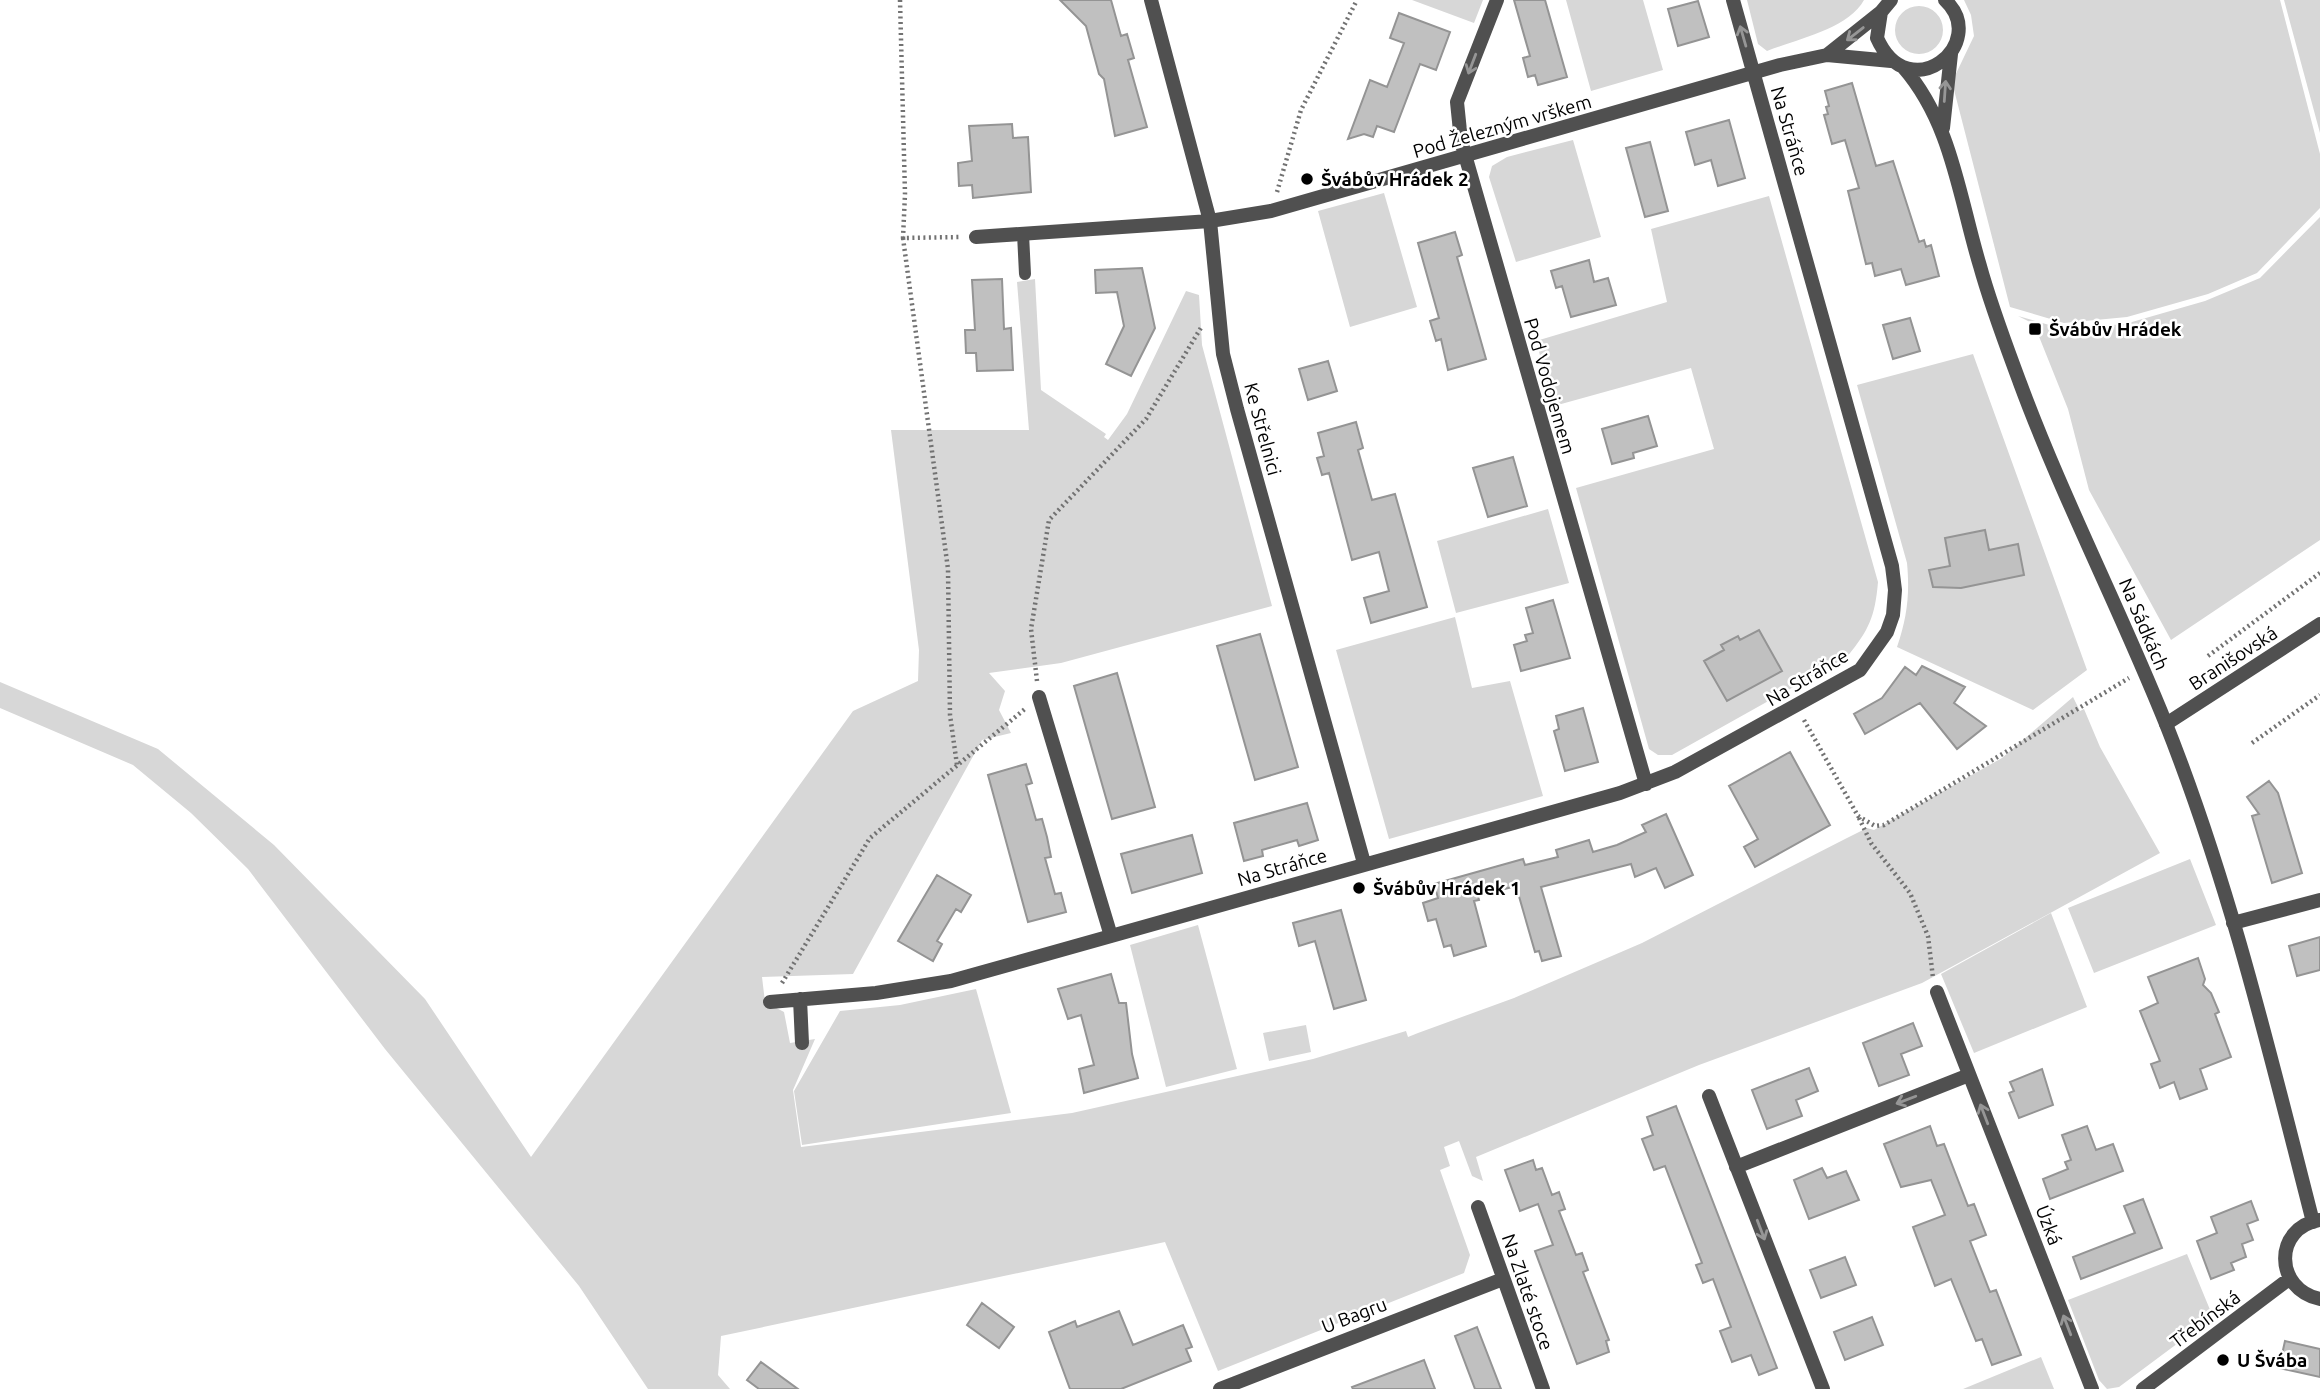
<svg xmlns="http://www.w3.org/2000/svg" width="2320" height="1389" viewBox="0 0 2320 1389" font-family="Ubuntu,sans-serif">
<rect width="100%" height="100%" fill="#fff"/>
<!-- green -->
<path fill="#d7d7d7" d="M1412 0H1483L1474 23Z
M1566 0H1643L1663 70 1591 91Z
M1747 0H1864C1848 29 1797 39 1767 51L1758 44Z
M1964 0H2280L2320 154V208L2257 273 2208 294 2127 317 2064 323 2010 307 1952 82 1974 36 1971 15Z
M2284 0H2320V133Z
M1895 30a24 24 0 1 1 48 0a24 24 0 1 1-48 0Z
M1573 140 1601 237 1516 262 1489 177 1492 166 1507 157Z
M1384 193 1417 307 1350 327 1318 211Z
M1769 196 1878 582C1875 617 1869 630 1847 657L1672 755H1658L1649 749 1576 488 1714 449 1691 368 1554 406 1536 341 1667 302 1651 229Z
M2320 217V540L2171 640 2089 490 2068 409 2034 324 2018 316 2063 329 2125 324 2205 301 2260 278Z
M1035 279 1041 390 1106 434 1104 437 1108 440 1127 414 1186 291 1199 295 1202 345 1272 606 1061 663 989 673 1005 691 999 710 1011 733 982 740 853 974 762 977 765 1002 784 1012 790 1043 815 1039 793 1090 801 1147 1072 1113 1313 1059 1406 1031 1408 1037 1418 1033 1514 998 1642 943 1847 838 1867 828 1874 830 2002 758 2073 697 2080 711 2084 709 2100 747 2160 853 1922 983 1699 1065 1476 1157 1483 1181 1472 1176 1459 1141 1444 1147 1450 1166 1440 1170 1470 1255 1464 1273 1218 1371 1165 1242 721 1336 718 1375 730 1389H648L579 1286 385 1049 248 869 191 813 133 765 0 708V682L158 749 274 845 425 999 531 1157 853 711 918 681 919 650 891 430H1029L1017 282Z
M1973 354 2087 670 2033 710 1897 647C1907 618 1910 594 1907 563L1857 385Z
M1548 509 1569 583 1456 613 1437 541Z
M1455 617 1472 688 1510 681 1543 796 1389 839 1336 650Z
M2190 859 2216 925 2094 973 2068 908Z
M2051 913 2087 1007 1974 1053 1941 974Z
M1198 925 1237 1069 1166 1087 1130 945Z
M976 989 1011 1113 802 1145 794 1091 840 1011 900 1005Z
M1306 1025 1311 1052 1269 1061 1263 1033Z
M2187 1254 2213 1317 2119 1387 2107 1389 2099 1380 2068 1300Z
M2041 1357 2054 1389H1963Z"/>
<!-- building -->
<path fill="#c0c0c0" stroke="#949494" stroke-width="2" d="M1060 0H1111L1121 36 1127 34 1134 58 1128 60 1147 127 1115 136 1104 79 1099 74 1086 26Z
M1514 0H1545L1567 77 1538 85 1535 75 1528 77 1523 58 1530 56Z
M1698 1 1709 37 1678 46 1668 9Z
M1399 13 1450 32 1436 70 1420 64 1394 132 1377 126 1373 137 1364 134 1348 139 1370 80 1387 87 1404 43 1390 38Z
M1852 83 1876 166 1893 161 1919 242 1924 240 1926 247 1931 245 1939 276 1906 285 1901 269 1875 276 1872 263 1866 264 1848 191 1859 188 1845 140 1832 144 1824 115 1828 114 1826 107 1829 106 1825 91Z
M1729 120 1745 178 1718 186 1711 160 1695 165 1686 132Z
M1012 124 1013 138 1028 137 1031 192 973 198 972 185 959 186 958 163 972 161 969 126Z
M1650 142 1668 211 1645 217 1626 148Z
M1455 232 1462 255 1457 257 1486 359 1448 370 1441 339 1436 341 1430 321 1439 318 1418 243Z
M1589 260 1594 282 1608 278 1616 305 1571 317 1562 286 1556 288 1551 271Z
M1142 268 1155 328 1131 376 1106 364 1124 326 1117 292 1096 293 1095 270Z
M1002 279 1004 329 1011 328 1013 370 977 371 976 353H966L965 330H975L972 280Z
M1910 318 1920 351 1893 359 1883 325Z
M1328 361 1337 391 1308 400 1299 369Z
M1648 416 1657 446 1633 453 1634 458 1612 464 1602 429Z
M1356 422 1363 448 1358 450 1372 500 1395 494 1427 607 1371 623 1364 598 1389 591 1379 552 1352 560 1329 473 1322 475 1317 458 1324 456 1318 433Z
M1513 457 1527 506 1488 517 1473 468Z
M1985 530 1989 550 2018 544 2024 575 1961 588 1933 587 1929 570 1950 566 1945 538Z
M1553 600 1570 658 1521 671 1514 645 1527 641 1525 635 1533 633 1526 608Z
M1759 630 1782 671 1727 701 1704 661 1724 650 1721 645 1738 636 1740 640Z
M1260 634 1298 767 1255 780 1217 646Z
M1922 666 1965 687 1954 703 1986 726 1957 749 1920 703 1865 734 1854 714 1882 698 1905 667 1916 675Z
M1117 673 1155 807 1112 819 1074 686Z
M1583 708 1598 762 1565 771 1554 731 1559 729 1556 716Z
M1790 752 1830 825 1755 867 1744 847 1758 839 1729 786Z
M1026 764 1032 783 1026 785 1036 820 1042 819 1047 837 1051 857 1045 858 1055 894 1061 893 1066 912 1028 922 988 775Z
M2269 781 2278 793 2302 873 2272 883 2252 816 2259 814 2247 797Z
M1307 803 1318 840 1299 846 1297 840 1262 850 1263 856 1244 861 1234 823Z
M1666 814 1693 875 1665 888 1656 868 1635 877 1631 864 1541 887 1561 956 1542 961 1539 951 1535 952 1516 886 1478 896 1479 900 1474 901 1486 946 1454 956 1451 945 1444 947 1436 919 1428 921 1423 903 1438 898 1434 884 1523 859 1525 865 1558 857 1556 850 1589 840 1593 852 1617 845 1646 832 1642 825Z
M1192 835 1202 873 1132 893 1121 854Z
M937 875 971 895 961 912 956 909 937 941 942 944 933 961 898 941Z
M1341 910 1366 1000 1334 1009 1315 941 1299 946 1293 923Z
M2320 937V970L2297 976 2289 946Z
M2198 958 2205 979 2203 985 2211 993 2219 1012 2215 1014 2231 1057 2200 1069 2207 1089 2180 1099 2174 1082 2160 1088 2151 1064 2160 1061 2140 1011 2158 1003 2148 977Z
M1111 974 1119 1003H1126L1132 1054 1138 1078 1084 1093 1079 1069 1094 1065 1081 1015 1068 1019 1058 989Z
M1913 1023 1922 1046 1901 1054 1909 1075 1879 1086 1863 1043Z
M1809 1068 1818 1091 1796 1100 1802 1116 1767 1129 1752 1090Z
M2042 1069 2053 1105 2019 1118 2009 1093 2014 1091 2010 1082Z
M1676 1106 1777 1368 1759 1375 1751 1355 1732 1362 1720 1331 1731 1327 1713 1279 1703 1283 1696 1265 1702 1263 1665 1166 1654 1170 1642 1139 1653 1135 1647 1117Z
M1930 1126 1937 1146 1944 1144 1968 1206 1974 1204 1986 1235 1970 1241 1990 1292 1996 1290 2021 1355 1992 1365 1982 1339 1976 1341 1951 1279 1935 1286 1913 1227 1945 1215 1931 1180 1901 1187 1884 1144Z
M2087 1126 2096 1150 2113 1144 2123 1171 2050 1199 2043 1179 2068 1169 2065 1162 2071 1160 2062 1135Z
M1533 1160 1536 1170 1542 1168 1552 1195 1559 1192 1565 1209 1559 1211 1576 1255 1582 1253 1588 1270 1583 1272 1609 1340 1606 1341 1609 1352 1577 1364 1535 1251 1553 1245 1538 1204 1520 1211 1505 1170Z
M1822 1168 1827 1178 1846 1171 1859 1200 1809 1219 1794 1180Z
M2143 1199 2162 1248 2081 1279 2073 1257 2135 1233 2124 1206Z
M2251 1201 2258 1220 2247 1224 2253 1240 2242 1244 2246 1257 2231 1263 2234 1270 2211 1279 2197 1241 2217 1233 2211 1217Z
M1845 1257 1856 1285 1821 1298 1810 1270Z
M982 1303 1014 1327 999 1348 967 1325Z
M1119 1311 1133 1345 1183 1325 1192 1347 1186 1349 1191 1361 1121 1389H1070L1049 1332 1075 1321 1077 1327Z
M1872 1317 1883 1345 1845 1360 1834 1332Z
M1477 1327 1501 1389H1475L1455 1336Z
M2285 1341 2320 1349V1377L2279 1368Z
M1424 1360 1435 1389H1353L1352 1387Z
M761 1362 798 1389H759L747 1380Z"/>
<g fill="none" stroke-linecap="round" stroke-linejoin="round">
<!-- path -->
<path stroke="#727272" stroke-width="4.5" stroke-dasharray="2 3.5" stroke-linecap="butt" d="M900 0 905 194 903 238 961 237
M1277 192 1301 110 1357 0
M903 238 948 569 950 715 957 765
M2208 656 2320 573
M1037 681 1031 629 1049 520 1146 419 1202 326
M1804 720 1858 816 1875 826 1884 825 2129 678
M2252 743 2320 695
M1859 818 1871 843 1910 893 1928 936 1933 978
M782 983 870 838 1026 708"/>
<!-- service -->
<path stroke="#505050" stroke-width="12" d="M1023 234 1025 274"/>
<!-- minor -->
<path stroke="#505050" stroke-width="14" d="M1151 0 1210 221 1223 354 1237 409 1364 863
M1497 0 1457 102 1461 141 1646 784
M1891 0 1881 12 1877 38C1909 110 1991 43 1945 0
M1827 55 1881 12
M1903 67C1952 123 1959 197 1980 266 1991 306 2006 345 2020 383 2063 499 2120 609 2166 724 2230 885 2270 1054 2313 1222
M1943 128 1951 54
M976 237 1210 221 1271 211 1780 65 1827 55 1891 61
M1039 697 1111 936
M2233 923 2320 900
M1937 992 2092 1389
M800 999 802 1043
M770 1002 876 993 951 981 1620 793 1675 772 1860 670 1887 632 1893 615 1895 590 1892 566 1733 0
M1709 1096 1823 1389
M1736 1167 1969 1075
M1478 1207 1543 1389
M2320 1220C2273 1228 2274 1289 2320 1299
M1220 1389 1503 1279
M2143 1389 2289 1279"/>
<!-- tertiary -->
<path stroke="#505050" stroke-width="14" d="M2166 724 2320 624"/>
</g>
<!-- one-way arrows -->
<defs><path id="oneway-shaft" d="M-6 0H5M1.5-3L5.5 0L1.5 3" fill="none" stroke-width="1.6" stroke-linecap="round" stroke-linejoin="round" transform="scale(1.75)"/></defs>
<g stroke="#969696">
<use href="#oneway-shaft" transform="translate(1855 34) rotate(142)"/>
<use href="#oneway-shaft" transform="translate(1743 36) rotate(-106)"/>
<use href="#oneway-shaft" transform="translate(1472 64) rotate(111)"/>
<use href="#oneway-shaft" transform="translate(1945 91) rotate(-86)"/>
<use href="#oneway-shaft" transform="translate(1906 1100) rotate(159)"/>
<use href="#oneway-shaft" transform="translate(1984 1114) rotate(-111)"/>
<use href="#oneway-shaft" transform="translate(1761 1230) rotate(69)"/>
<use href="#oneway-shaft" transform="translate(2067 1325) rotate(-111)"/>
</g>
<!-- markers -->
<g fill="#000" stroke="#fff" stroke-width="2.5">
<circle cx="1307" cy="179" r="7"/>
<rect x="2028" y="322" width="14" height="14" rx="3.5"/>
<circle cx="1359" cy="888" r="7"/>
<circle cx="2223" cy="1360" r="7"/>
</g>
<g text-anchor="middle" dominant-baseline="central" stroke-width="5" stroke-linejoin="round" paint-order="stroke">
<!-- street labels -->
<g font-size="19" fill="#000" stroke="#fff">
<text transform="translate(1502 126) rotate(-16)">Pod Železným vrškem</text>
<text transform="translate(1790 131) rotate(74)">Na Stráňce</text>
<text transform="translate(1550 386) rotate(74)">Pod Vodojemem</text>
<text transform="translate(1263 429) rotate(75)">Ke Střelnici</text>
<text transform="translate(2144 624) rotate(67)">Na Sádkách</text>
<text transform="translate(2233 658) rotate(-33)">Branišovská</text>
<text transform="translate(1807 677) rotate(-31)">Na Stráňce</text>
<text transform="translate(1282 867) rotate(-16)">Na Stráňce</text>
<text transform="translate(2049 1225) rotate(69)">Úzká</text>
<text transform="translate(1528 1292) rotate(71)">Na Zlaté stoce</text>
<text transform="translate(1354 1315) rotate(-21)">U Bagru</text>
<text transform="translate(2205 1319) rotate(-37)">Třebínská</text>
</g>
<!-- poi labels -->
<g font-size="19" font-weight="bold" fill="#000" stroke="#fff" text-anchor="start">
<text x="1321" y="179">Švábův Hrádek 2</text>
<text x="2049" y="329">Švábův Hrádek</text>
<text x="1373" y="888">Švábův Hrádek 1</text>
<text x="2237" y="1360">U Švába</text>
</g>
</g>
</svg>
